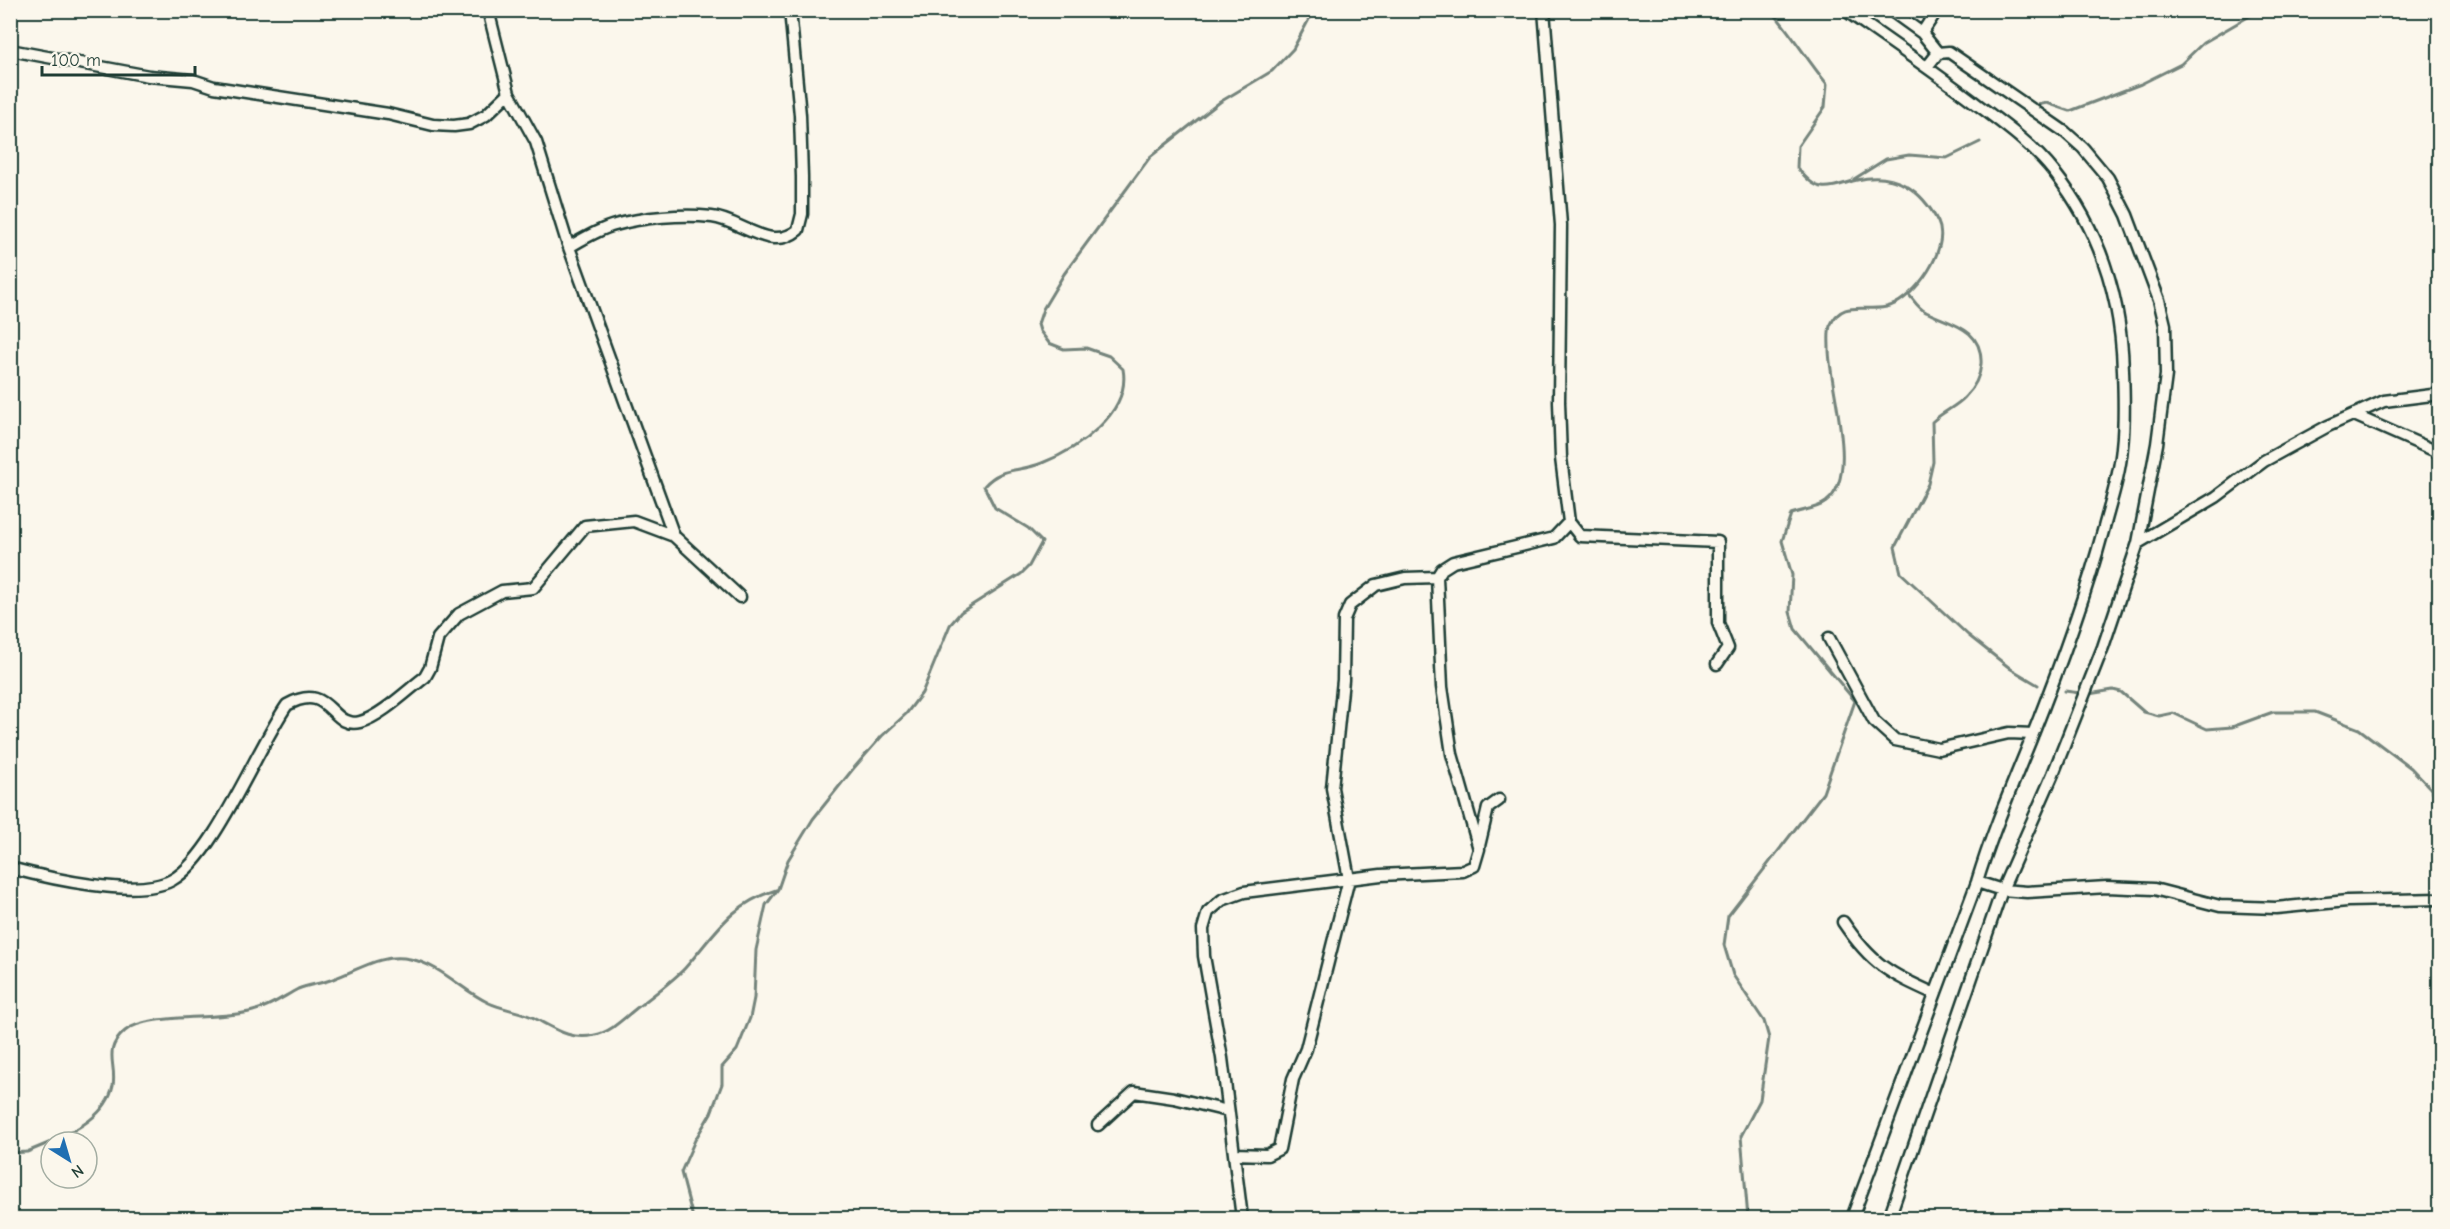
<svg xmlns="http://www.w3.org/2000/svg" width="2450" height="1229" viewBox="0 0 2450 1229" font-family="'Comic Neue',sans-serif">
<rect width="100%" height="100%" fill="#fbf7ec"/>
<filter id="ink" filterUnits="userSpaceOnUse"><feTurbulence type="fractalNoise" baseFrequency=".0167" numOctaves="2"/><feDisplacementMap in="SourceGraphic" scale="12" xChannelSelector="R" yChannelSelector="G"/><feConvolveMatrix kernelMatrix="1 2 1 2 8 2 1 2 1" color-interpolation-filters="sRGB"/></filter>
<g filter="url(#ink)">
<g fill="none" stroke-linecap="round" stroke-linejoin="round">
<!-- stream -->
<path stroke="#74847b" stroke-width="3" d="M2032 106 2047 103 2070 111 2141 84 2181 64 2203 43 2260 10
M1854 179 1886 159 1909 155 1947 158 1980 142
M1910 296C1914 301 1919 309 1926 312 1950 324 1983 328 1981 364 1980 377 1974 388 1965 397 1956 407 1942 412 1932 422L1933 462 1928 484 1895 547 1901 573 1968 635 2011 669 2038 685
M2065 691 2080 693
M2089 694 2113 690 2121 692 2144 712 2159 716 2173 713 2207 729 2232 727 2273 712H2315L2359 729 2411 768 2432 790 2440 806
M52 1142C76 1130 107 1115 113 1086 117 1063 102 1051 125 1031 147 1012 220 1021 253 1011 270 1007 283 997 298 989 310 984 321 984 333 979 359 970 381 953 410 959 441 965 461 990 489 1003 504 1010 522 1011 536 1019 555 1029 572 1041 595 1035 610 1032 621 1021 633 1011 647 1000 674 980 685 968 716 933 729 905 776 890
M10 1153 27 1152 51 1142
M693 1218 681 1172 695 1140 711 1113 722 1084V1067L737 1050 750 1018 754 998 756 950 766 905 778 889 788 860 813 819 853 769 882 736 906 714 922 693 950 625 961 612 1021 574 1029 566 1042 542 1028 528 995 508 984 486C1002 466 1018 473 1042 463 1078 449 1131 413 1123 369L1109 356 1086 348 1064 349 1049 343 1040 331 1038 324 1043 309 1064 274 1150 157 1220 102 1272 71 1293 49 1314 10
M1748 1218 1741 1136 1760 1100 1769 1038 1764 1021 1733 975 1724 945 1728 916 1823 793 1855 701 1795 629 1790 612 1792 575 1782 541 1791 514C1802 510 1817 509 1826 502 1861 476 1829 387 1829 349 1829 341 1828 333 1830 326 1842 297 1868 314 1890 306 1915 298 1951 248 1938 222 1922 190 1895 171 1857 180 1847 182 1832 189 1822 187 1812 186 1804 175 1797 168L1798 146 1825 107 1827 84C1807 60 1792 34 1771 10"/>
<!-- street casing -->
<g stroke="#1f3d34" stroke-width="15">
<path id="street" d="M1845 10C1888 40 1932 70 1974 102 2002 123 2032 144 2054 172 2100 230 2121 297 2123 370 2124 396 2125 422 2122 447 2120 475 2110 504 2103 531 2084 602 2058 671 2031 739 2012 786 1992 832 1977 882L1852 1218
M1890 10 1922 33 1938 53 1927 67
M1922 33 1937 10
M10 50 149 76 193 80 214 87 388 114 433 125 454 126 469 124 486 115 509 93 488 10
M509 93 536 142 566 239 674 536 740 597
M569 247C583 239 599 229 615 225 643 217 682 214 712 217 741 220 770 253 798 230L802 214V177L800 115 790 10
M2354 415 2440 453
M1569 522 1580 536 1718 542V623L1728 648 1717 664
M2138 543 2216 497 2264 461 2328 426 2384 401 2440 394
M1829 638 1874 721 1895 740 1939 749 2009 733 2033 734
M1479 846 1488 808 1499 800
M10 868C48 878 137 899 172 880 214 857 257 748 287 705 331 680 330 730 360 722 380 717 408 690 425 677L430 668 438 638 459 614 502 591 533 588 585 526 634 521 674 536
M1977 882 2002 890 2027 892 2107 887 2154 889 2220 906 2276 908 2347 901 2440 899
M1843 922C1872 965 1889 973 1935 994
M1098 1125 1134 1092 1174 1098 1228 1111
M1234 1154 1267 1155 1279 1149 1293 1079 1306 1049 1349 879 1332 788 1343 680 1344 619 1350 605 1376 585 1405 578 1437 577
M1242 1218 1222 1058 1204 956 1203 929 1208 912 1222 900 1244 892 1381 875 1463 871 1474 866 1479 849 1452 754 1442 687 1437 577 1442 569 1453 562 1554 538 1569 522 1561 458 1559 402 1561 225 1544 10
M1889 1218 2002 890 2053 774 2103 647 2138 543 2157 444 2166 375 2165 325 2159 300 2127 215 2108 178 2083 148 2065 132 1949 52 1938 53"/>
</g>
<!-- street -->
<use href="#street" stroke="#fbf7ec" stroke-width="10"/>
</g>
</g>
<!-- margin -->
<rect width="2450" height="1229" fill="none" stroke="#fbf7ec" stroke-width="36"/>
<rect x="18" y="18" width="2414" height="1193" fill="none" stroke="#1f3d34" stroke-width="2" filter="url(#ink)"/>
<!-- north arrow -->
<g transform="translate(69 1160) rotate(143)"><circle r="28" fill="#fbf7ec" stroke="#a3ada2" stroke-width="1.5"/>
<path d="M0-4.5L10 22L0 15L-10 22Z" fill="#1f6fb2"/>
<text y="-9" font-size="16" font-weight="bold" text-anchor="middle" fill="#1f3d34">N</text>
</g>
<!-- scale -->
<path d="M42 66v9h153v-9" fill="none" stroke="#1f3d34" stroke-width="3"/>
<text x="51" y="66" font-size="18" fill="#1f3d34" stroke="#fbf7ec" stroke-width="4.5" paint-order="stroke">100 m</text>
</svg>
